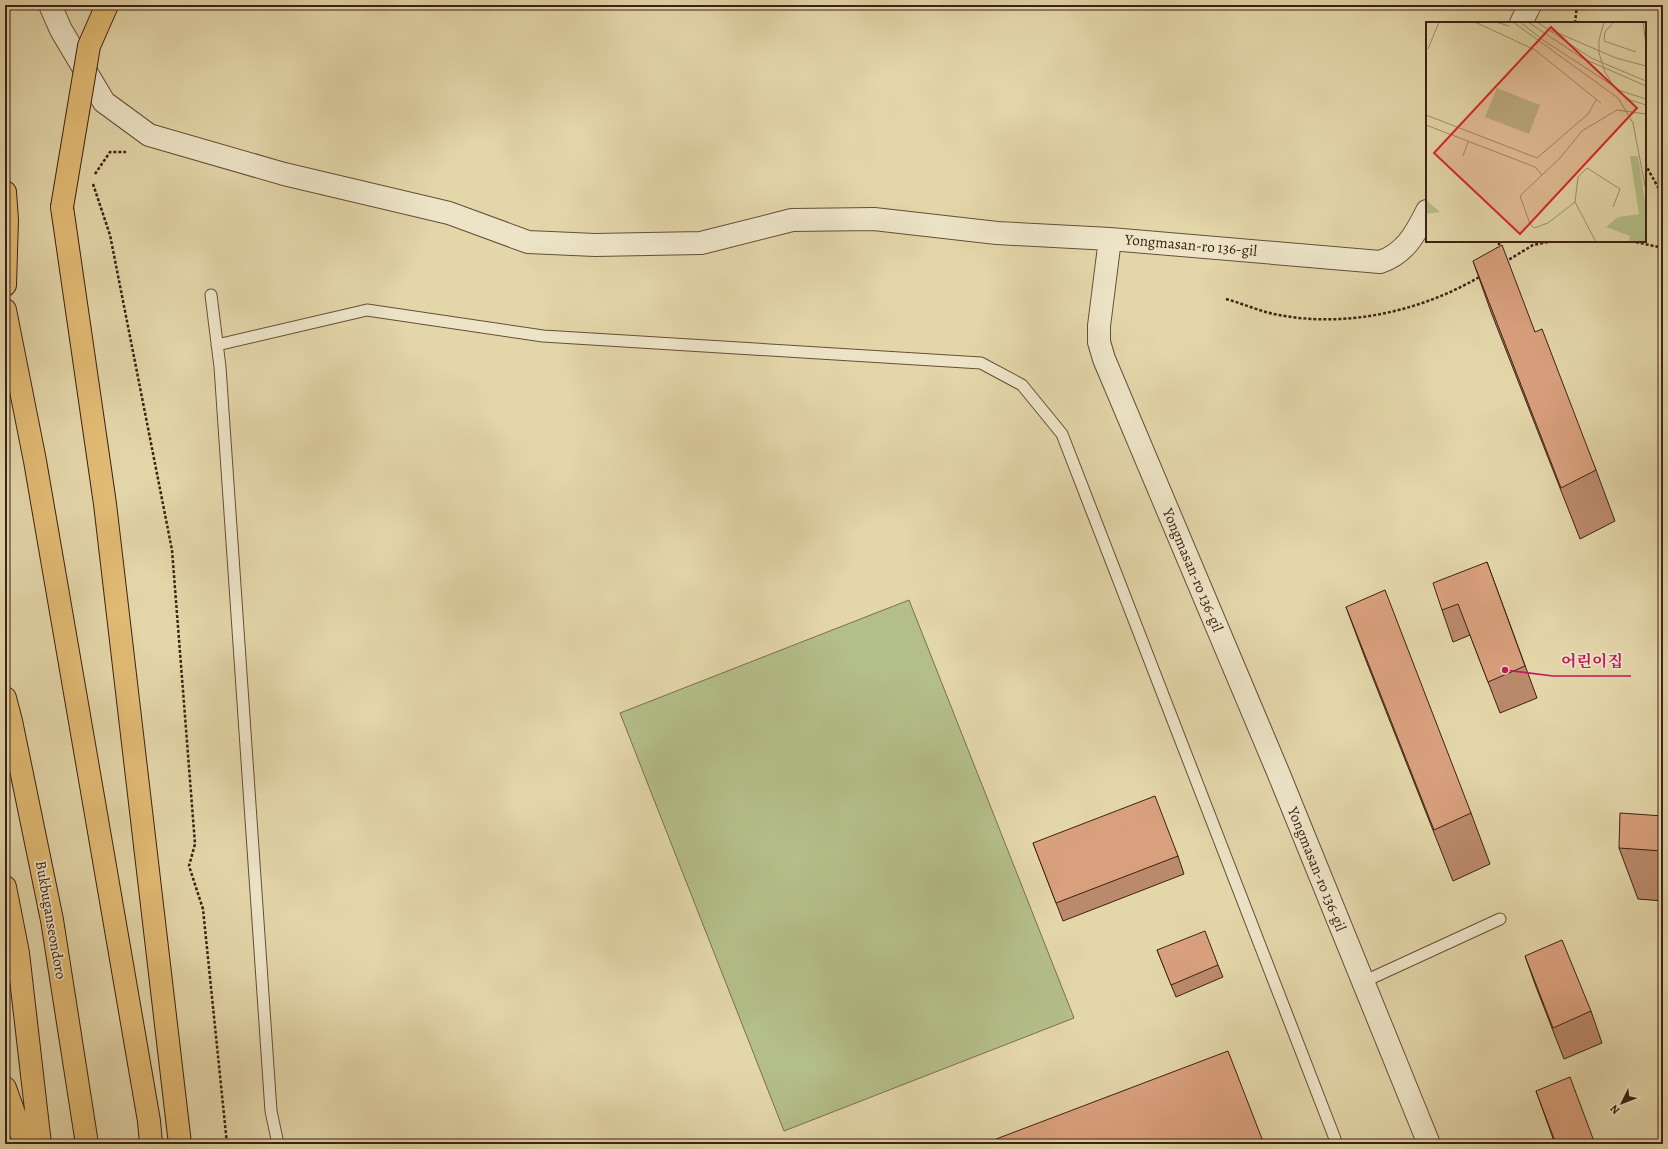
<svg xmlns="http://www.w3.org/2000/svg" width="1668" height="1149" viewBox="0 0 1668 1149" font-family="Alegreya,'Noto Serif KR',serif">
<rect width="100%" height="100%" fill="#e3d6a9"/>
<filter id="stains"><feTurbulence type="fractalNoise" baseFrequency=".005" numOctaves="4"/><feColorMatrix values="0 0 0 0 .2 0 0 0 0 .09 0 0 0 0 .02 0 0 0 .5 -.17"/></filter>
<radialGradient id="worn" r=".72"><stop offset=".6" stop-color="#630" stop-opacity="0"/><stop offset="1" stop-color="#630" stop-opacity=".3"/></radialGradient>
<!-- garden -->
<path fill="#b4be88" stroke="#78704e" d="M909 600 1074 1018 784 1131 620 713Z"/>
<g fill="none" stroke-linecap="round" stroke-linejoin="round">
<!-- service casing -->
<g stroke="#664e38" stroke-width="13">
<path id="service" d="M211 295 220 367 271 1111 278 1144
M217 345 367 310 543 336 981 363 1022 385 1062 434 1337 1144
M1363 982 1500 919"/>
</g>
<!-- minor casing -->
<g stroke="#664e38" stroke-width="24">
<path id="minor" d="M50 5 61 30 104 102 149 135 284 174 449 213 528 242 595 245 701 243 792 220 874 219 997 233 1110 239
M1521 23 1530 5
M1427 211C1416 233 1405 254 1380 262L1110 239 1099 326V342L1104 359 1278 772 1429 1144"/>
</g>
<!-- trunk casing -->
<g stroke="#3d2113" stroke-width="24">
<path id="trunk" d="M5 698 11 721 52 920 87 1144
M5 887 18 953 40 1144"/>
</g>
<!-- motorway casing -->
<g stroke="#3d2113" stroke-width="24">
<path id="motorway" d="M5 192 7 220 5 285
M62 207 105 504 180 1144
M5 310 35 461 149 1121 151 1144
M5 1088 25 1144"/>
</g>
<!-- path -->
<path stroke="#3d2113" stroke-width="2.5" stroke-dasharray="3 2" stroke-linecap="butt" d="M1575 23 1577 5
M1645 164 1663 196
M95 174 110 152H126
M93 184 110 235 172 550 195 844 189 866 203 909 227 1144
M1631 241 1663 248
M1497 250 1500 241
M1505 262 1533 245 1553 241
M1226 299C1244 304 1261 312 1279 315 1347 328 1422 311 1481 276"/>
<!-- service -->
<use href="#service" stroke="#ede4c7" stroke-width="11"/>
<!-- minor -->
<use href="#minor" stroke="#ede4c7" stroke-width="22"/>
<!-- trunk -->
<use href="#trunk" stroke="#e2bb74" stroke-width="22"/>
<!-- motorway -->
<use href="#motorway" stroke="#e2bb74" stroke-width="22"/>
<!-- motorway-bridge casing -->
<g stroke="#3d2113" stroke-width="24" stroke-linecap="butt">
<path id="motorway-bridge" d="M62 207 89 46 107 5"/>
</g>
<!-- motorway-bridge -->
<use href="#motorway-bridge" stroke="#e2bb74" stroke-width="22"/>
</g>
<!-- wall -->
<path fill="#bb8a6c" stroke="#3d2113" d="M1473 261 1535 332 1596 470 1615 521 1580 539 1491 312Z
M1487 562 1537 698 1500 713 1470 635 1453 642 1442 610Z
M1346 607 1471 813 1490 864 1453 881 1365 658Z
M1663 816V901L1638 899 1619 848Z
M1033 843 1178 856 1184 874 1063 921Z
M1157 950 1218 965 1223 977 1176 997Z
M1525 956 1591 1011 1602 1043 1564 1059 1536 987Z
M1536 1091 1595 1144H1555Z"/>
<!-- building -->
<path fill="#d9a07d" stroke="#3d2113" d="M1502 245 1535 332 1542 329 1596 470 1561 488 1473 261Z
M1487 562 1525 666 1488 682 1458 604 1442 610 1433 583Z
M1385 590 1471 813 1434 830 1346 607Z
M1155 796 1178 856 1056 903 1033 843Z
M1620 813 1663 816V851L1619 848Z
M1205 931 1218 965 1171 985 1157 950Z
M1562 940 1591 1011 1553 1028 1525 956Z
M1228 1051 1264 1144H983Z
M1570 1077 1595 1144H1556L1536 1091Z"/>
<g text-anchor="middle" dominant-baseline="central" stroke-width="3.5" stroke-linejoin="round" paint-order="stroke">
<!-- street labels -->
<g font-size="15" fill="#3d2113" stroke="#ede4c7">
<text transform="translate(1191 245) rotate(5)">Yongmasan-ro 136-gil</text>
<text transform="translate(1193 570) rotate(67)">Yongmasan-ro 136-gil</text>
<text transform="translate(1317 869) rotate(68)">Yongmasan-ro 136-gil</text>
<text transform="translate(51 920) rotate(80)">Bukbuganseondoro</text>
</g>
</g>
<!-- overview -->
<g transform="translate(1426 22)">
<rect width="220" height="220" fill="#e3d6a9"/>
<path d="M204 134H212L220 186V220H203L204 214 180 205 192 195 213 192ZM0 178 14 190 0 192Z" fill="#b4be88"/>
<path d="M71 66 114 83 103 112 59 95Z" fill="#b4be88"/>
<path fill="none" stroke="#a18e6d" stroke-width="1" d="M49 0 109 28 175 81M70 0 83 4M87 0 192 76 207 101 220 169M94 0 117 18 195 69 220 77M102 0 156 36 220 64M111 0 165 36 220 59M132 0H158M178 0 173 18V31L179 50 187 63M188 0 179 10 178 19 210 30M217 0 220 23M125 8 190 36 220 44M2 27 13 0M193 70 204 78 220 83M0 93 111 136 162 92 170 78M0 103 109 145 116 153 94 174 104 202 108 206 122 201 149 180 170 220M37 134 42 120M116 153 134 136 156 109 191 88 220 92M149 180 152 155 161 146 194 167 187 185"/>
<path fill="#d62828" fill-opacity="0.15" stroke="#d62828" stroke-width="2" d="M125 5 211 86 94 212 8 131Z"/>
<rect width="220" height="220" fill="none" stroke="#3d2113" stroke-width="2"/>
</g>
<!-- callouts -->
<path fill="none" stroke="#c2185b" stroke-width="1.5" d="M1505 670L1553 676H1631"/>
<circle fill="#c2185b" stroke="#ede4c7" stroke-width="1.5" cx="1505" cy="670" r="4"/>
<g font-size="16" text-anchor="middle" font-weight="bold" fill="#c2185b" stroke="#ede4c7" stroke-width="3.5" stroke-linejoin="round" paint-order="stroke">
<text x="1592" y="667">어린이집</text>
</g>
<!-- margin -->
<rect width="1668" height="1149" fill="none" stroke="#e3d6a9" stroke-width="20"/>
<rect x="6" y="6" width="1656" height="1137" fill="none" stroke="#3d2113" stroke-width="2"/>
<rect x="10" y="10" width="1648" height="1129" fill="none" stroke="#3d2113"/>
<!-- north arrow -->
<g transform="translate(1622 1103) rotate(227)" stroke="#ede4c7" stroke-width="3" paint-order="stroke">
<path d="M0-3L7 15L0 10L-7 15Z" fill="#3d2113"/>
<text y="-6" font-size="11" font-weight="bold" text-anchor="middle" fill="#3d2113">N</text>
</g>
<rect width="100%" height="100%" filter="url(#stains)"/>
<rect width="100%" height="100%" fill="url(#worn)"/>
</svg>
